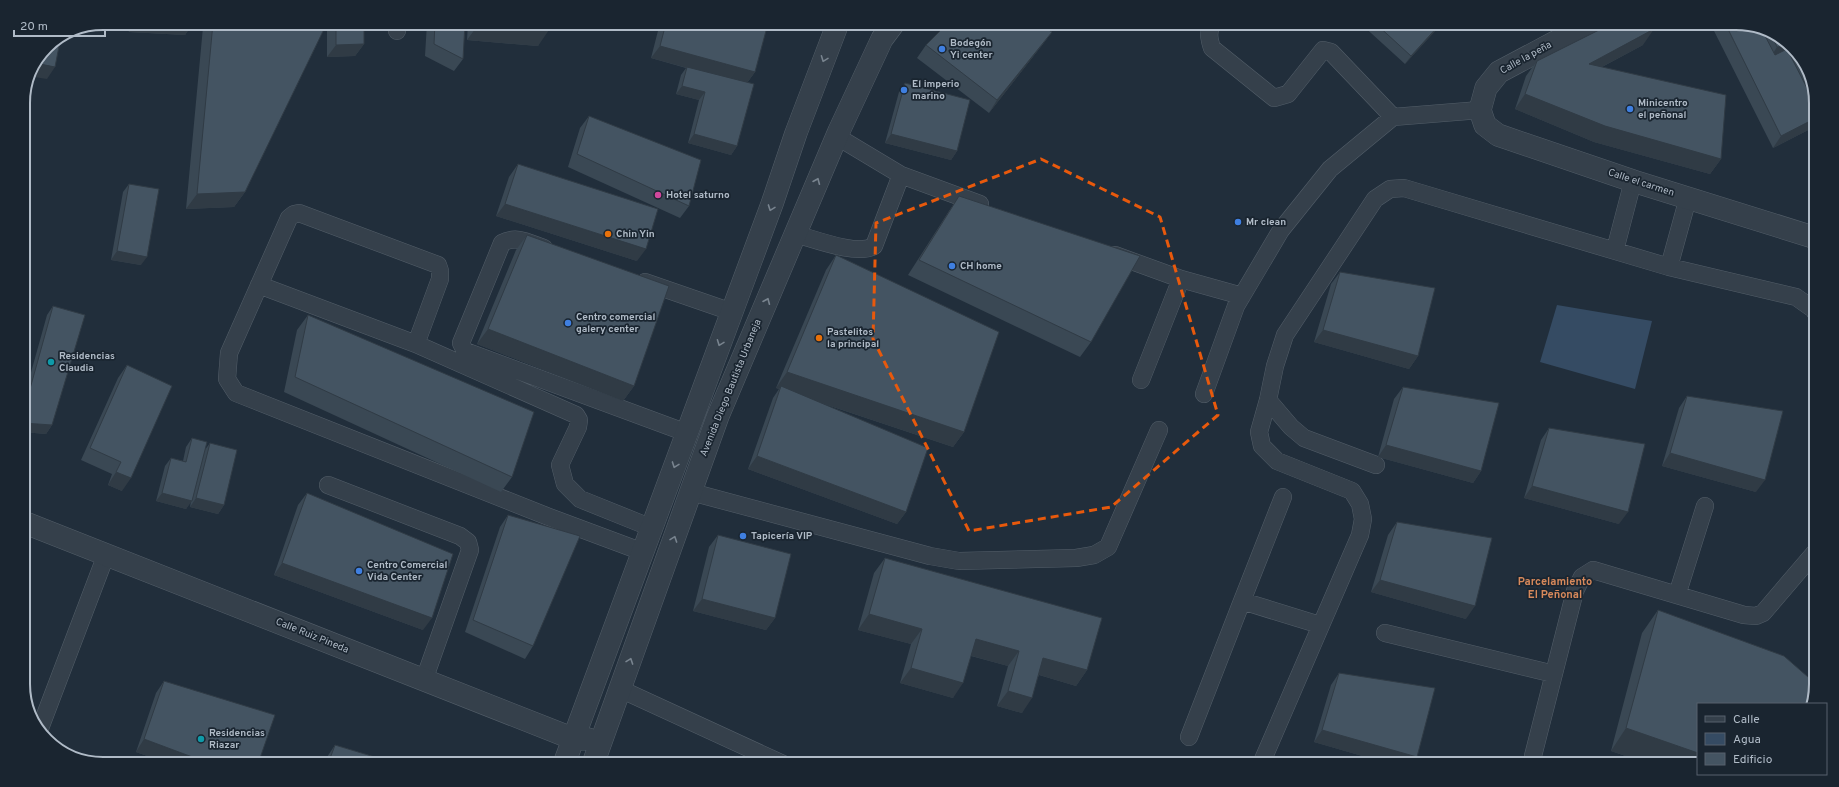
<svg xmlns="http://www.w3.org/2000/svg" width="1839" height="787" viewBox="0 0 1839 787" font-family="Overpass,sans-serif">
<rect width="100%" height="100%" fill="#212e3b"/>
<!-- water -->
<path fill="#354b63" d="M1557 305 1652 321 1635 389 1540 362Z"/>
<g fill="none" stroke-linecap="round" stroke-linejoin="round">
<!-- service casing -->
<g stroke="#535e69" stroke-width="18">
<path id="service" d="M397 23V31
M1214 23C1207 30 1209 39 1212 48L1274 98 1288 94 1323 50 1331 52 1393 117
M901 175 980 204
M795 234C814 239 857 256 874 246L901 175 836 136
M544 248C529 243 517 235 502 243L461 343 465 351 687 433
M1615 250 1633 181
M1115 255 1181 279 1141 380
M1669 267 1688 198
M1181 279 1242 296
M645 282 732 312
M259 285 416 344
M1204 394 1236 306 1281 230 1330 169 1393 117 1480 110
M1268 400 1291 427 1304 438 1376 465
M328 485 460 536 468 542 470 550 424 680
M691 492 930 556 959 561 1076 558 1094 555 1108 547 1159 430
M1283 497 1242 601 1320 625
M643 552 549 517 236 393 227 379 229 353 289 218 294 214 299 213 438 265 440 271V279L416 344 576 415 579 420 578 427 560 465 565 484 580 499 652 528
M1677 595 1705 506
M1385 633 1554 674
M620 689 783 764
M39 731 106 555
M1189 737 1242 601
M1533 756 1575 591 1582 577 1593 570 1744 615 1756 616 1763 613 1816 551
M1261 764 1360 535 1363 519 1360 504 1352 491 1277 461 1262 446 1259 432 1268 400 1275 366 1285 335 1375 199 1390 189 1404 188 1669 267 1796 297 1813 309 1816 313"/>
</g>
<!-- minor casing -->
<g stroke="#535e69" stroke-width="23">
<path id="minor" d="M1591 23 1499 72 1486 88 1480 110 1485 125 1498 135 1633 181 1816 238
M23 522 574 739H588
M564 764 772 204 796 133 838 23
M593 764 718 416 839 131 882 39 894 23"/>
</g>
<!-- service -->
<use href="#service" stroke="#35404b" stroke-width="17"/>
<!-- minor -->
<use href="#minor" stroke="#35404b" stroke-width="22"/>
</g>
<!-- wall -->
<path fill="#3a4854" d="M126 23H193L185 35 129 32Z
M205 23H327L245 192 234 207 186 209 203 27Z
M327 23H364V44L355 56 327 57Z
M427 23H465L463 59 454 71 425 56Z
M468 23H549L538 46 467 40Z
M660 23H752L755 72 747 83 737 146 731 155 688 143 699 100 676 94 681 75 686 68 651 58Z
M1360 23H1442L1405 64Z
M1710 23H1736L1767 29 1800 54 1816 98V126L1773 148Z
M1052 32 1043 44 989 113 917 58 926 45Z
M1643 45 1602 67 1721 159 1710 174 1594 142 1515 109 1526 76 1537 61Z
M905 83 957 151 951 160 885 143 899 92Z
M589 116 689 206 680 218 568 167 580 128Z
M518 164 637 261 496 216 509 177Z
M129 184 141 265 111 260 123 192Z
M959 196 1091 342 1080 357 908 275 949 211Z
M527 235 634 386 623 401 477 344 516 250Z
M836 255 964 432 953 447 821 403 906 512 897 524 748 469 773 398 779 389 776 388 826 270Z
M1340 272 1418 356 1409 369 1314 342 1331 284Z
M53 306 52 425 46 434 23 432V401L47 315Z
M308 315 512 477 501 492 284 392 297 330Z
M127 365 122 491 108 485 112 474 81 460 118 378Z
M1403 387 1481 471 1473 483 1378 457 1394 399Z
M1687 396 1756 492 1662 466 1679 408Z
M1549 428 1619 524 1524 498 1541 440Z
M192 438 204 451 210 443 224 505 218 514 190 507 191 501 186 509 156 501 165 466 171 458 183 461 186 447Z
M307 493 423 630 274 575 298 505Z
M508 515 533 646 525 659 465 632 500 527Z
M1397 522 1466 619 1371 592 1388 535Z
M718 535 775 618 766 630 693 611 709 547Z
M885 558 1087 670 1076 686 1039 675 1022 713 997 706 1008 666 971 656 953 698 900 683 911 644 858 630 874 573Z
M1658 610 1698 764H1649L1611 751 1642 633Z
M1339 673 1417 757 1412 764H1390L1314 742 1331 685Z
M164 681 258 764H170L136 752 156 693Z
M335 745 398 764H324L327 757Z"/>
<!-- shaded-wall -->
<path fill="#303b45" d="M135 23H193L185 35 129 32Z
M1441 23H1442L1440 26 1405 64 1411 56Z
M478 25 549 30 538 46 467 40Z
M1654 29 1643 45 1579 79 1589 64Z
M1052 32 1043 44 989 113 997 100Z
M364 44 355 56 327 57 336 45Z
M660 46 755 72 746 84 651 58Z
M1789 46 1791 48 1782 61 1767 63 1777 47Z
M35 63 55 67 47 79 28 76 29 72Z
M1811 84 1814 92 1800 99Z
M682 86 705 92 699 100 676 94Z
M1525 94 1721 159 1710 174 1594 142 1515 109Z
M1816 118V126L1773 148 1781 136Z
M694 134 737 146 731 155 688 143Z
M891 134 957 151 951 160 885 143Z
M245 192 234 207 186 209 197 194Z
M505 204 646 249 637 261 496 216Z
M117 251 147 257 141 265 111 260Z
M488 329 634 386 623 401 477 344Z
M1323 330 1418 356 1409 369 1314 342Z
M787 372 964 432 953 447 780 389 781 386 779 389 776 388Z
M23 423 52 425 46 434 23 432Z
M1386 445 1481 471 1473 483 1378 457Z
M1670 453 1765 480 1756 492 1662 466Z
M757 456 906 512 897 524 748 469Z
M116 472 131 478 122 491 108 485Z
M1532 486 1628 512 1619 524 1524 498Z
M162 493 192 501 186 509 156 501Z
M196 498 224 505 218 514 190 507Z
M282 563 432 618 423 630 274 575Z
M1380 580 1475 606 1466 619 1371 592Z
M702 599 775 618 766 630 693 611Z
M869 614 922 629 911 644 858 630Z
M976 639 1019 651 1008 666 965 654Z
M1043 658 1087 670 1076 686 1033 673Z
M911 668 963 683 953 698 900 683Z
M1008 691 1032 698 1022 713 997 706Z
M1626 728 1698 753V764H1649L1611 751Z
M1322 730 1417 757 1412 764H1390L1314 742Z
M144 739 211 764H170L136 752Z"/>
<!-- building -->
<path fill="#445462" stroke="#303b45" d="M213 23H327L245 192 197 194Z
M336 23H364V44L336 45Z
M435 23H465L463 59 434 44Z
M478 23H549V30L478 25Z
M666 23H752L767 27 755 72 660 46Z
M948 23H1036L1052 32 997 100 926 45Z
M1375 23H1441L1411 56Z
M1613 23H1651L1654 29 1589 64 1726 95 1721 159 1605 126 1525 94 1537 61Z
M1725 23H1736L1761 28 1775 55 1787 49 1808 90 1812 88 1816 98V118L1781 136Z
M1770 31 1789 46 1777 47Z
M61 36 55 67 35 63 47 46Z
M1794 50 1800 54 1809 80Z
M687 67 754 84 737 146 694 134 705 92 682 86Z
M905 83 970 100 957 151 891 134Z
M589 116 701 160 689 206 577 154Z
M518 164 658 209 646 249 505 204Z
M129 184 159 189 147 257 117 251Z
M959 196 1140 256 1091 342 919 260Z
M527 235 669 286 634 386 488 329Z
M836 255 999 332 964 432 787 372Z
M1340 272 1435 288 1418 356 1323 330Z
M53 306 85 315 52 425 23 423V414Z
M308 315 534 412 512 477 295 377Z
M127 365 172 386 131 478 116 472 121 462 90 448Z
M781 386 928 448 906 512 757 456Z
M1403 387 1499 403 1481 471 1386 445Z
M1687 396 1783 411 1765 480 1670 453Z
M1549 428 1645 444 1628 512 1532 486Z
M192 438 207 442 192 501 162 493 171 458 186 462Z
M210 443 237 450 224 505 196 498Z
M307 493 453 554 432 618 282 563Z
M508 515 580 536 533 646 473 620Z
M1397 522 1492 538 1475 606 1380 580Z
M718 535 791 554 775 618 702 599Z
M885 558 1102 618 1087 670 1043 658 1032 698 1008 691 1019 651 976 639 963 683 911 668 922 629 869 614Z
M1658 610 1784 656 1816 684 1812 704H1698V753L1626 728Z
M1339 673 1435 688 1417 757 1322 730Z
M164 681 275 715 258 764H211L144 739Z
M335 745 398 764H328Z
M1440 761 1460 764H1439Z"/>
<!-- one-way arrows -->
<defs><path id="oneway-chevron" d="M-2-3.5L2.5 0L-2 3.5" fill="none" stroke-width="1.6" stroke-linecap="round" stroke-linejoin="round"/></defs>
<g stroke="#79848f">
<use href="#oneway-chevron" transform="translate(824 59) rotate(111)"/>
<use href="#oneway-chevron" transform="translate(817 181) rotate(-67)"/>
<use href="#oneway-chevron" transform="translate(771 208) rotate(110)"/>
<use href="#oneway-chevron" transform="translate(767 301) rotate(-67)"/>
<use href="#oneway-chevron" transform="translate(720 343) rotate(111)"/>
<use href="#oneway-chevron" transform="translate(675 465) rotate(110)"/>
<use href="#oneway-chevron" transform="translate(674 539) rotate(-70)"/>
<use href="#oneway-chevron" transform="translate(630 661) rotate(-70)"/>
</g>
<!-- marked area -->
<path fill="none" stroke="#e8590c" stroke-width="3" stroke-dasharray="8 5" stroke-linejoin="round" d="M1041 159 1160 217 1218 415 1111 507 969 531 873 339 876 223Z"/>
<!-- markers -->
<g fill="#3f7fe0" stroke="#1a2530" stroke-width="1.5">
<circle cx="942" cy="49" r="4"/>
<circle cx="904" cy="90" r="4"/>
<circle cx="1630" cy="109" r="4"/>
<circle cx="1238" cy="222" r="4"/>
<circle cx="952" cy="266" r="4"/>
<circle cx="568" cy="323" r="4"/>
<circle cx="743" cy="536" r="4"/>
<circle cx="359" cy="571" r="4"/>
</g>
<circle fill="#d1479c" stroke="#1a2530" stroke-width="1.5" cx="658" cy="195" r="4"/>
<g fill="#e8710a" stroke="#1a2530" stroke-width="1.5">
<circle cx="608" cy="234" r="4"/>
<circle cx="819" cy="338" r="4"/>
</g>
<g fill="#0f9aa8" stroke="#1a2530" stroke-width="1.5">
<circle cx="51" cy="362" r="4"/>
<circle cx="201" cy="739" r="4"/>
</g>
<g text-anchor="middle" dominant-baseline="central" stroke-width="3.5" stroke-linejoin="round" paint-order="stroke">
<!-- poi labels -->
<g font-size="10" font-weight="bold" fill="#b0bbc7" stroke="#1a2530" text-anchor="start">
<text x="950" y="43">Bodegón<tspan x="950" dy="12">Yi center</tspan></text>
<text x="912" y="84">El imperio<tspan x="912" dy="12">marino</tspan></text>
<text x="1638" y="103">Minicentro<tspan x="1638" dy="12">el peñonal</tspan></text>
<text x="666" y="195">Hotel saturno</text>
<text x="1246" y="222">Mr clean</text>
<text x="616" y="234">Chin Yin</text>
<text x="960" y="266">CH home</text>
<text x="576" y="317">Centro comercial<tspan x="576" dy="12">galery center</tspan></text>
<text x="827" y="332">Pastelitos<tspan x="827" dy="12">la principal</tspan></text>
<text x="59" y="356">Residencias<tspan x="59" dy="12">Claudia</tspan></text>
<text x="751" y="536">Tapicería VIP</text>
<text x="367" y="565">Centro Comercial<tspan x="367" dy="12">Vida Center</tspan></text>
<text x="209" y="733">Residencias<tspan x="209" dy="12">Riazar</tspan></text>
</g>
<!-- street labels -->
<g font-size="10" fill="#b0bbc7" stroke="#1a2530">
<text transform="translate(1526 58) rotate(-29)">Calle la peña</text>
<text transform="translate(1641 183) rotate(18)">Calle el carmen</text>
<text transform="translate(731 388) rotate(-68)">Avenida Diego Bautista Urbaneja</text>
<text transform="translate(312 636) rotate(22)">Calle Ruiz Pineda</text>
</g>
<!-- neighbourhood labels -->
<g font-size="11" font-weight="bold" fill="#d7895b" stroke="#1a2530">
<text x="1555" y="582">Parcelamiento<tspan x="1555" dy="13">El Peñonal</tspan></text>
</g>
</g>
<!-- crop -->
<path d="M0 0H1839V787H0ZM103 30H1736A73 73 0 0 1 1809 103V684A73 73 0 0 1 1736 757H103A73 73 0 0 1 30 684V103A73 73 0 0 1 103 30Z" fill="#1a2530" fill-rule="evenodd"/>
<path fill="none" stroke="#b0bbc7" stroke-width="2" d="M103 30H1736A73 73 0 0 1 1809 103V684A73 73 0 0 1 1736 757H103A73 73 0 0 1 30 684V103A73 73 0 0 1 103 30Z"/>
<!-- legend -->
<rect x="1697" y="703" width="130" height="72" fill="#1a2530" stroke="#56616c"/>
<rect x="1705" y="716" width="20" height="6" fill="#35404b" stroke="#56616c"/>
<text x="1733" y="723" font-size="12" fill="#b0bbc7">Calle</text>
<rect x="1705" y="733" width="20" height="12" fill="#354b63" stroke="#56616c"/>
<text x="1733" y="743" font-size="12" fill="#b0bbc7">Agua</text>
<rect x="1705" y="753" width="20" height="12" fill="#445462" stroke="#56616c"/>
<text x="1733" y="763" font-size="12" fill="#b0bbc7">Edificio</text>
<!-- scale -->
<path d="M14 30v6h91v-6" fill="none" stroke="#b0bbc7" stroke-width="2"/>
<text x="20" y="30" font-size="12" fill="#b0bbc7" stroke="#1a2530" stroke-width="3" paint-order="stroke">20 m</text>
</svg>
